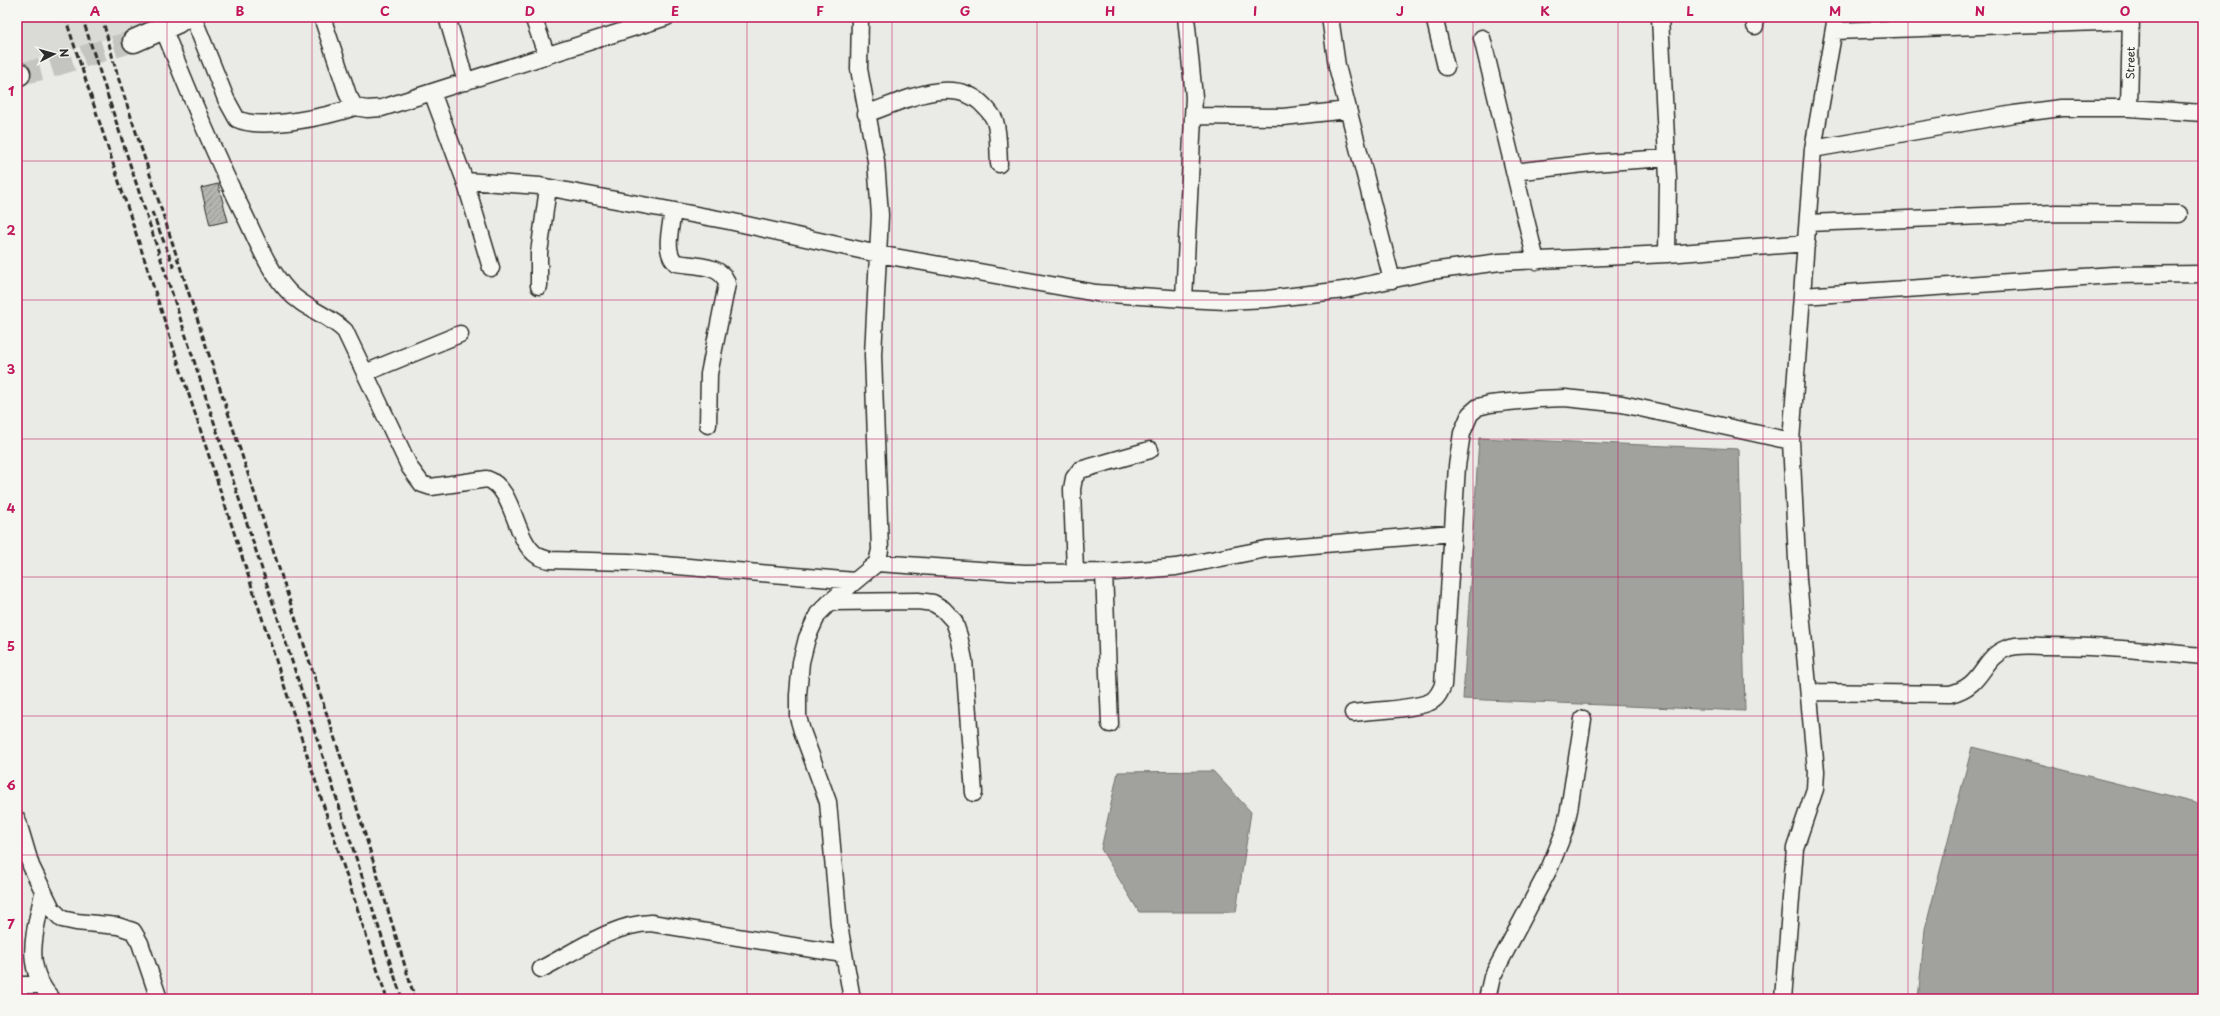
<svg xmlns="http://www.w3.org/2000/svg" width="2220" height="1016" viewBox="0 0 2220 1016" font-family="'Playpen Sans',sans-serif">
<defs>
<pattern id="building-hatch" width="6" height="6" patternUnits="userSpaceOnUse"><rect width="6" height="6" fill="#b4b4b1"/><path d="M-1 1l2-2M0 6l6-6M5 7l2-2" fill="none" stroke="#939390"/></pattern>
</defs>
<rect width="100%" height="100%" fill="#eaeae6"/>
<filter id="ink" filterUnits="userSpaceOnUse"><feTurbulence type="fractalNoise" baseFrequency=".025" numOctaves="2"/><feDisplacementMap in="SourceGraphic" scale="8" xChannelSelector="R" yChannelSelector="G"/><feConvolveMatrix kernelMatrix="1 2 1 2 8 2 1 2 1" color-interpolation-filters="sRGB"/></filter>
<g filter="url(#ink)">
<!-- built -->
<path fill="#dadad6" d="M17 17H164L133 32 17 64Z"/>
<!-- water -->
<path fill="#a1a19e" stroke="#727270" d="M1479 438 1739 449 1745 711 1463 699Z
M1972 747 2203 805V999H1918L1925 929Z
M1213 771 1251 812 1236 912H1139L1101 849 1118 772Z"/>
<!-- building -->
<path fill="url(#building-hatch)" stroke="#2b2b2b" d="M218 184 228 221 210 225 201 188Z"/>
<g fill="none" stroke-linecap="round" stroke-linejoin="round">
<!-- primary-tunnel -->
<path stroke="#c4c4c1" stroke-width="22" stroke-dasharray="22 11" stroke-linecap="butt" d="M19 74 46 68 134 41"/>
<!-- street casing -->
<g stroke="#2b2b2b" stroke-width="19">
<path id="street" d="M193 17 226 99 237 119C262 131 329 116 355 107
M322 17 348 95 355 107 367 109 382 108 667 17
M447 17 466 82
M533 17 547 56
M1330 17 1337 66 1392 280
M1434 17 1446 67
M1660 17 1668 179 1667 254
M1755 26V17
M163 28C189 92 215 156 246 218 258 243 269 271 288 291 304 309 328 314 345 331L410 468 422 484 431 487 487 479C515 488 514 542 538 556 541 558 546 559 549 560L629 562 855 581
M1834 31 2131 21
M1482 38 1536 261
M432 92 465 181 491 268
M2129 108 2131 17
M866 114C901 102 954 73 984 106 989 111 992 114 995 121 999 134 998 150 999 164
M1193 116 1283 117 1348 110
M1813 149 2014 114 2061 108H2129L2203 113
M1514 172 1592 163 1667 158
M465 181 540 186 729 221 878 254 1096 293 1184 299 1226 301 1267 299 1344 290 1431 271 1500 262 1667 254 1807 243
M673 211C671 227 663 252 676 263 693 266 723 264 727 284L709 374 708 425
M1808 223 2056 213 2179 214
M539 286V253L548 188
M1802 296 2113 275 2203 274
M1184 299 1194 97 1186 17
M365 373 460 334
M877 563 1024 573 1115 572 1176 567 1266 549 1453 533
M1075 572 1072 489 1074 478 1080 470 1150 450
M1104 572 1110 724
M830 602 918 601 933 603 943 609 954 621 959 636 964 660 974 793
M1809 692 1950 694C1984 686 1981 659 2005 649 2017 643 2034 646 2047 646 2099 646 2151 651 2203 656
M1353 713C1375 710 1410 710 1430 702 1437 699 1440 692 1443 685L1457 466 1462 433 1470 414 1478 407 1490 404 1539 399 1565 398 1622 404 1791 441
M17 819 31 866 52 909 62 919 76 922 118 926 133 931 140 943 159 999
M43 893C35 933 22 966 52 999
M541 969C575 952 612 924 651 923L843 954
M17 985H40
M852 999 839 925 828 802 802 731 798 717V695L801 662 807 638 818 614 830 602 877 563 880 550 873 355 880 215 876 161 859 69 860 17
M1487 999 1492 977 1550 867 1564 832 1569 810 1583 719
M1783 999 1795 848 1815 789 1816 771 1798 580 1791 441 1813 149 1836 17"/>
</g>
<!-- primary casing -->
<g stroke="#2b2b2b" stroke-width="25">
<path id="primary" d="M134 41 177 22 184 17
M17 75 19 74"/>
</g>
<!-- street -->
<use href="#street" stroke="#f6f6f2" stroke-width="16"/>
<!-- primary -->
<use href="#primary" stroke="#f6f6f2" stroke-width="22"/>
<!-- rail -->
<path stroke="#2b2b2b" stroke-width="3" stroke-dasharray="6 3" stroke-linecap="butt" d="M65 17 387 999
M82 17 402 999
M102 17 117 74 350 785 415 999
M152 212 175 270"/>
</g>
</g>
<!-- grid -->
<path fill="none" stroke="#c2185b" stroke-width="1" stroke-opacity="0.55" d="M167 17V999M312 17V999M457 17V999M602 17V999M747 17V999M892 17V999M1037 17V999M1183 17V999M1328 17V999M1473 17V999M1618 17V999M1763 17V999M1908 17V999M2053 17V999M17 161H2203M17 300H2203M17 439H2203M17 577H2203M17 716H2203M17 855H2203"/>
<g text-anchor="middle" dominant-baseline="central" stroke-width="3" stroke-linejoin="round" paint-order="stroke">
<!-- street labels -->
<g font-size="11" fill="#2b2b2b" stroke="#f6f6f2">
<text transform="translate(2130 63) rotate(-89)">Street</text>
</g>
</g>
<!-- margin -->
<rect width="2220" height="1016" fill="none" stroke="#f6f6f2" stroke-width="44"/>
<!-- north arrow -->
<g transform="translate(54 54) rotate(84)" stroke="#f6f6f2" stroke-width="3" paint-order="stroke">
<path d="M0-3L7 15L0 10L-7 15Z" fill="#2b2b2b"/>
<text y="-6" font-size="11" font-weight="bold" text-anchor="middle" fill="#2b2b2b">N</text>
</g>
<rect x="22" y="22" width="2176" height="972" fill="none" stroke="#c2185b" stroke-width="1.5"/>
<g font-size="13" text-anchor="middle" font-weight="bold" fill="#c2185b">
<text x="95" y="16">A</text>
<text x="240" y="16">B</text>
<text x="385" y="16">C</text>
<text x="530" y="16">D</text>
<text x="675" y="16">E</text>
<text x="820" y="16">F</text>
<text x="965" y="16">G</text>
<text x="1110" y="16">H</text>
<text x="1255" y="16">I</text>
<text x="1400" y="16">J</text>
<text x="1545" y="16">K</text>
<text x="1690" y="16">L</text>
<text x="1835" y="16">M</text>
<text x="1980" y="16">N</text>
<text x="2125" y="16">O</text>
<text x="11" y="96">1</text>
<text x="11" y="235">2</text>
<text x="11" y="374">3</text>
<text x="11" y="513">4</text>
<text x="11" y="651">5</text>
<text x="11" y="790">6</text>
<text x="11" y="929">7</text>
</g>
</svg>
